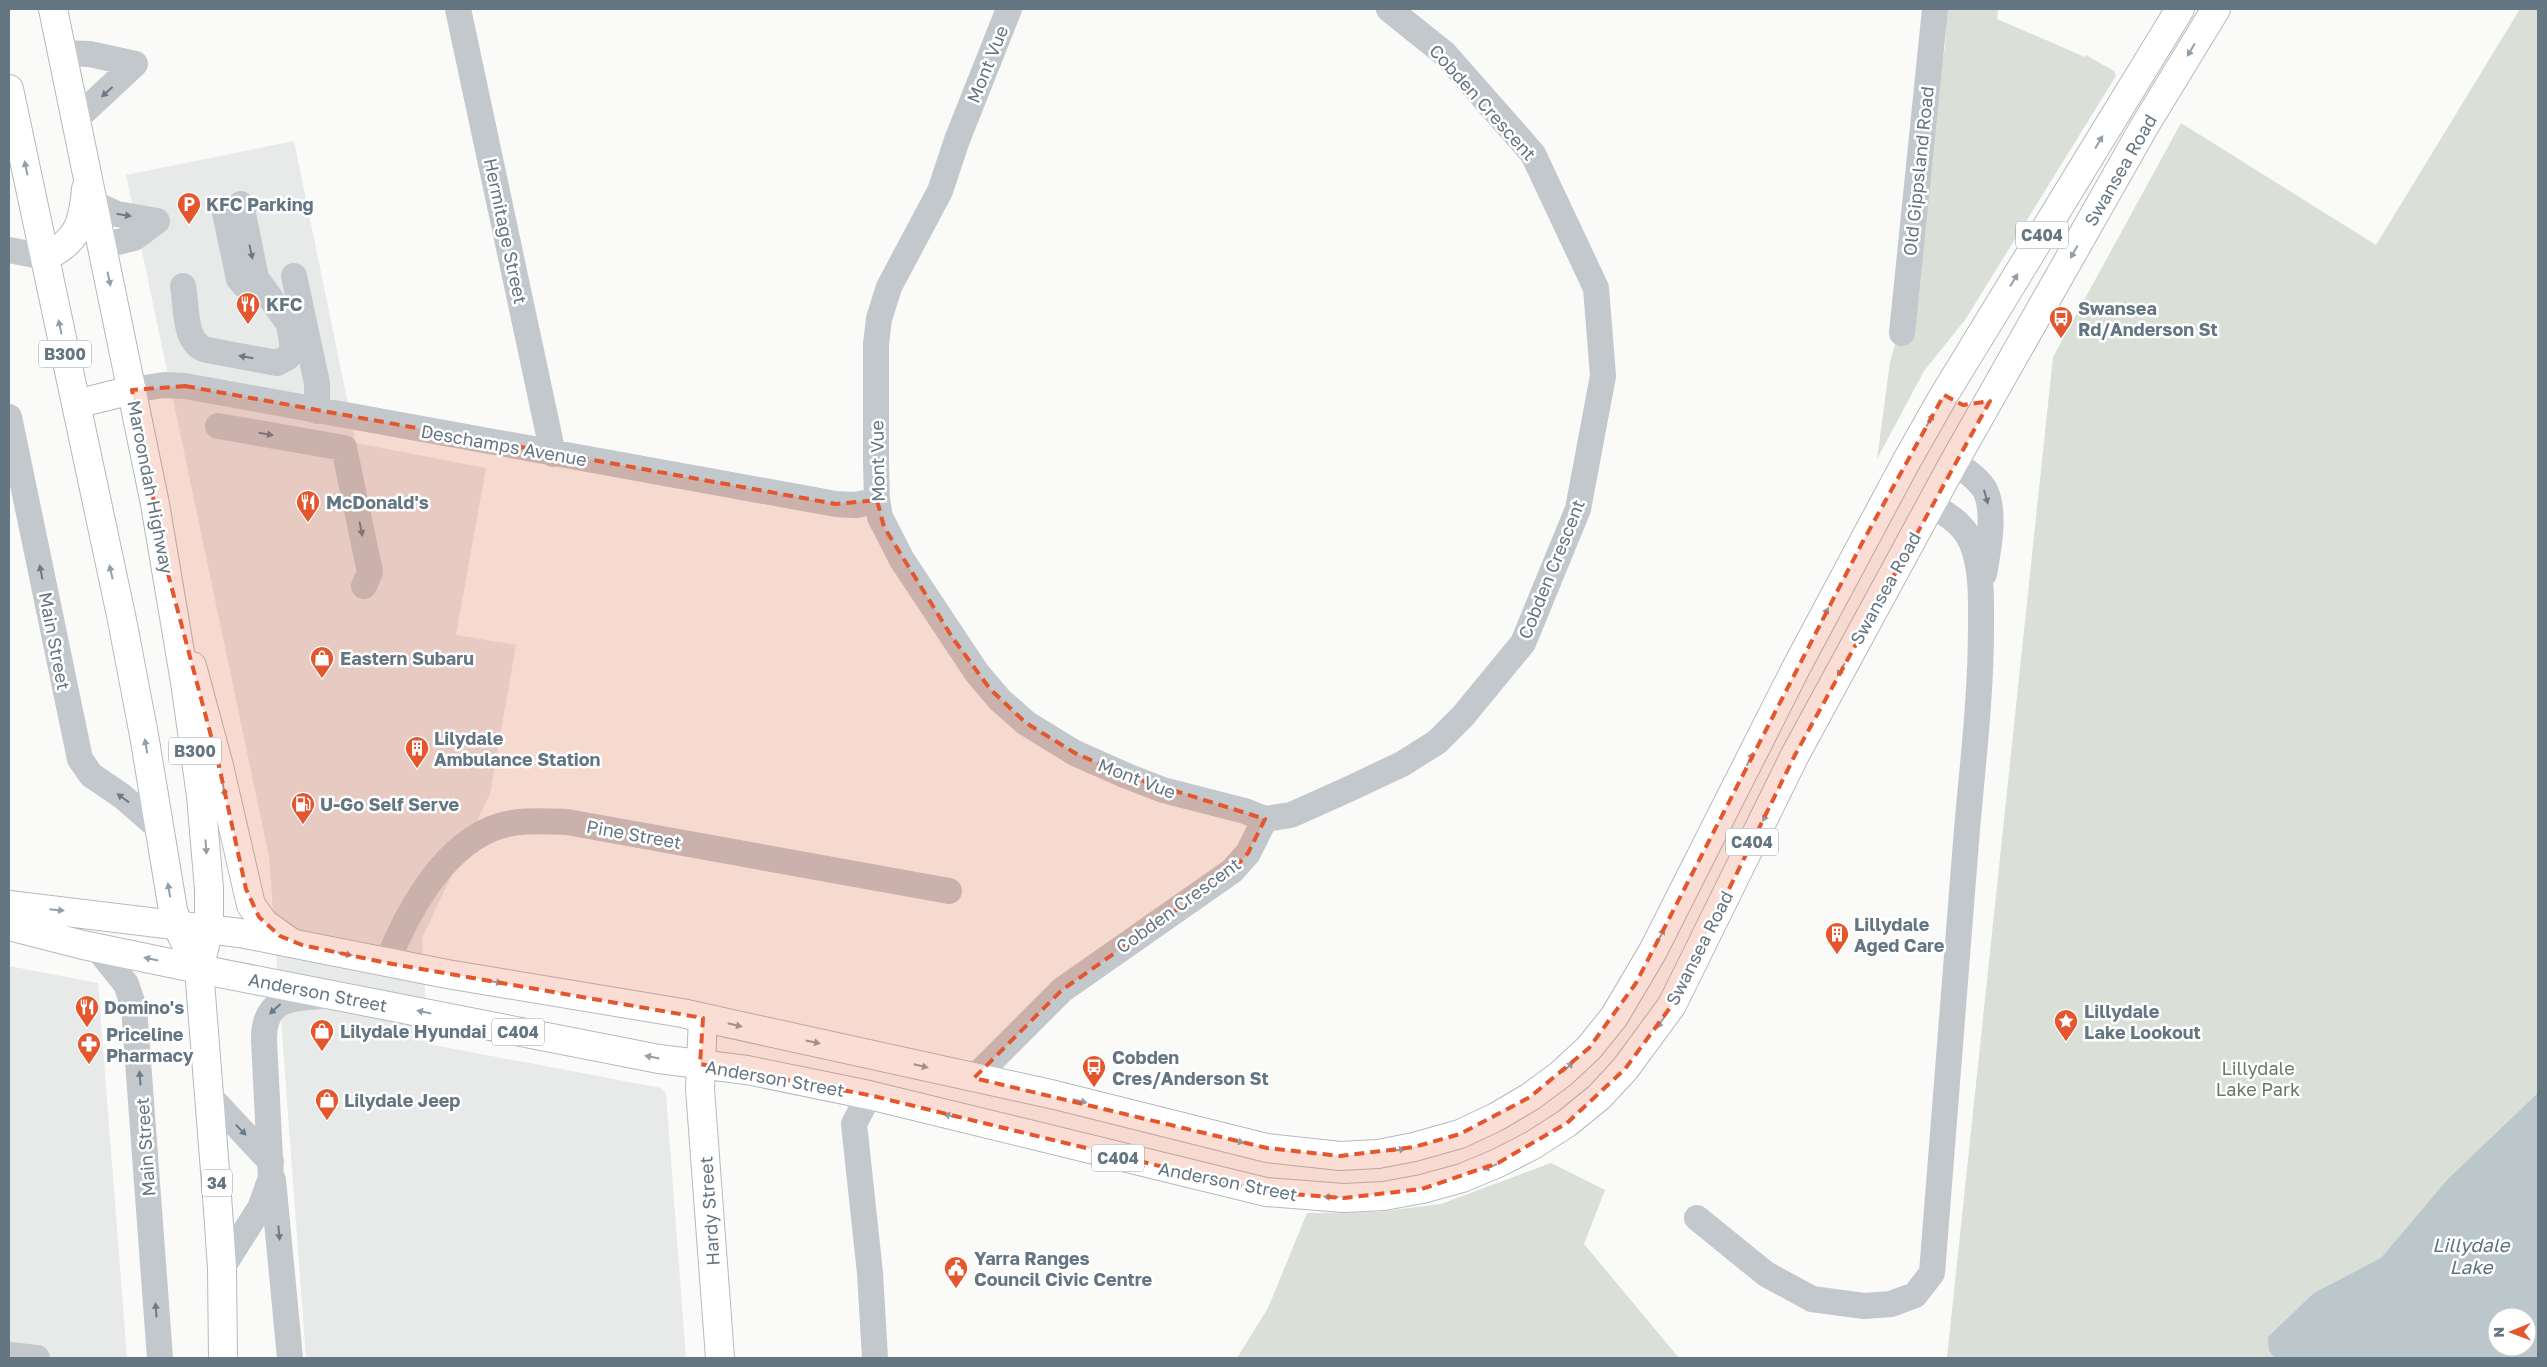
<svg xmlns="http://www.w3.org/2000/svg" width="2547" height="1367" viewBox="0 0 2547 1367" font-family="'Golos Text',sans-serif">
<rect width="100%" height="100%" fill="#fafaf8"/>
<!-- built -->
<path fill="#e8e9e9" d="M294 141 356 443 486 468 456 635 516 645 490 794 422 938 428 1044 661 1088 666 1094 686 1358H306L269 857 126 175Z
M9 966 98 983 127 1358H9Z"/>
<!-- green -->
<path fill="#dadfd7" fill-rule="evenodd" d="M1947 9H1998L1997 19 2085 57 2086 55 2114 71 2116 76 1965 320 1924 371 1877 459 1890 362 1904 312 1945 46Z
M2520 9H2538V1358H1947L2053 357 2181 123 2376 245ZM2497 1317H2527V1347H2497Z
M1551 1163 1605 1190 1584 1244 1679 1358H1237L1268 1308 1307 1213 1377 1212 1441 1204Z"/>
<!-- water -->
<path fill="#bbc7cb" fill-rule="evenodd" d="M2538 1093V1358H2275L2269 1351 2268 1337 2314 1293 2381 1258 2448 1179ZM2497 1317H2527V1347H2497Z"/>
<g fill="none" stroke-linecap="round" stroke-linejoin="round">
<!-- major casing -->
<g stroke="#b5babe" stroke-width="30">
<path id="major" d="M192 666 219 766 251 905 264 923 289 941
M9 905 240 933 447 974 682 1013 1055 1095 1267 1148 1340 1156 1378 1154 1414 1147 1460 1134 1496 1117 1530 1097 1561 1074 1589 1048 1614 1017 1653 951 1797 666 1906 462 1944 395 2180 9
M9 926 83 945 199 969 659 1059 747 1070 869 1095 1266 1192 1344 1198 1384 1196 1422 1189 1462 1178 1498 1163 1533 1145 1567 1123 1599 1097 1625 1069 1672 1005 1795 755 1954 462 2144 127 2216 9
M703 1018 700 1089 720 1358"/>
</g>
<!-- highway casing -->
<g stroke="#b4b9bd" stroke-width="30">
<path id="highway" d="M53 9 155 504 185 682 201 796 209 889V929L199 969 217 1196 222 1268 223 1358
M9 89 122 620 144 735 173 910 182 936 199 969
M45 257C77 242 83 224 86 189
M76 404 132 390"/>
</g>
<!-- minor -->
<path stroke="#c3c8cc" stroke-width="26" d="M458 9 553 454
M1009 9 957 140 940 191 889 287 879 319 876 344V463L877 500 880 517 902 560 977 673 1000 700 1026 723 1075 753 1127 776 1163 790 1245 811 1265 819
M63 53 90 54 135 64 76 119
M93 203 117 214 157 221
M224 208 239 279 244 285 265 291
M102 246 134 238 157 221
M9 250 45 257
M294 276 317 383V411
M183 286C187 306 183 344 207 350L277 363 288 357 293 348 289 324 256 278 241 204
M1902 333 1935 9
M132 390 164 385 185 386 836 504 856 505 877 500
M9 417 80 759 91 775 122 796 160 829
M218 426 344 448 370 572 364 586
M1954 462C1965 470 1978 478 1985 490 1996 512 1988 552 1984 574
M97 948 126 984 134 1007 160 1358
M387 963C406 914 440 851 491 829 514 819 542 821 567 822L949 891
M974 1078 1062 990 1232 871 1248 853 1265 819 1291 815 1349 789 1402 764 1437 742 1463 716 1523 643 1578 509 1603 376 1596 288 1533 154 1445 54 1389 9
M869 1095 854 1124 870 1273 875 1358
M211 1098 271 1162
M273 1180 290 1358
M1697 1218 1766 1274 1812 1299 1864 1306 1891 1304 1915 1295 1932 1273C1943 1125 1954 977 1967 829 1973 762 1981 695 1981 627 1981 603 1982 576 1975 552 1968 527 1952 517 1931 505
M222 1268 260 1208 271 1178 264 1041C263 999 289 998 324 996
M9 1355 37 1358"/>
<!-- major -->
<use href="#major" stroke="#fff" stroke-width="28"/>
<!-- highway -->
<use href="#highway" stroke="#fff" stroke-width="28"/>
</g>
<!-- one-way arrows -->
<defs><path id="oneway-solid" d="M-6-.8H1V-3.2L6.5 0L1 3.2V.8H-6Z" transform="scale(1.25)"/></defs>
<g fill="#939fa8">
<use href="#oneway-solid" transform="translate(2191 50) rotate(121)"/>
<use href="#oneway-solid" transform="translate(2099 142) rotate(-59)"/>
<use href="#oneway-solid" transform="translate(26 168) rotate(-102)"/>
<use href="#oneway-solid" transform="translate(2074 252) rotate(119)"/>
<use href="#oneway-solid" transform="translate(109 279) rotate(78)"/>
<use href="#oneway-solid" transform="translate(2014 280) rotate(-58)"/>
<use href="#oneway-solid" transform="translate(60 327) rotate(-102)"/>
<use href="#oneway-solid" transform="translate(1930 420) rotate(-60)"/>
<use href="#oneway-solid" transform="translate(111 572) rotate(-103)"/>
<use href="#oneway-solid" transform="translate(1825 614) rotate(-62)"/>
<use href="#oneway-solid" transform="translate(1841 670) rotate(119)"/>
<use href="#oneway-solid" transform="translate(146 746) rotate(-100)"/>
<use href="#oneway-solid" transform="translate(1750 759) rotate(-63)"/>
<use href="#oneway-solid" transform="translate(224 790) rotate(78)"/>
<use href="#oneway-solid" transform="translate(1766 815) rotate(116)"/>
<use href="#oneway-solid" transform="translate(206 847) rotate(86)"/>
<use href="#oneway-solid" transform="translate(169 890) rotate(-99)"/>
<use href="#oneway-solid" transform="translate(57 910) rotate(6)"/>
<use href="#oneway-solid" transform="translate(1661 935) rotate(-63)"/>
<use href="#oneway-solid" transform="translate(345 954) rotate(12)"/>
<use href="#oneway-solid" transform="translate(151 959) rotate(-168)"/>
<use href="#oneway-solid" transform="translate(495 982) rotate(10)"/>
<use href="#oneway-solid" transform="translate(424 1012) rotate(-168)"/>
<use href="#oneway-solid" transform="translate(1661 1022) rotate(124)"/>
<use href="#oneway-solid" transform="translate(735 1025) rotate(13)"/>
<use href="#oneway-solid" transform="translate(813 1042) rotate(12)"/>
<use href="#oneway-solid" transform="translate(652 1057) rotate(-169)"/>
<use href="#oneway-solid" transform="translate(921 1066) rotate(13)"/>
<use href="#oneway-solid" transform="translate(1568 1067) rotate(-44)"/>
<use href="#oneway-solid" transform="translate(1080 1101) rotate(14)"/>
<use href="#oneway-solid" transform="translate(951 1116) rotate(-166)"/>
<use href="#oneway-solid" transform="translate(1237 1141) rotate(14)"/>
<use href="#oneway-solid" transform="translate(1398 1150) rotate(-11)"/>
<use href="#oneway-solid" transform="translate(1490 1167) rotate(158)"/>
<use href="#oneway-solid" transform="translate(1331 1197) rotate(-178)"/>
</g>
<g fill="#6a7a87">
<use href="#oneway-solid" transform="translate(107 92) rotate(138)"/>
<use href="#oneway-solid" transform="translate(124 215) rotate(9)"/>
<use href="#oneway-solid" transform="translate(251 252) rotate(78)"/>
<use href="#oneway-solid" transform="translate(246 357) rotate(-170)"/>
<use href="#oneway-solid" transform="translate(266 434) rotate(10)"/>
<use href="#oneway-solid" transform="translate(1986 497) rotate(74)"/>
<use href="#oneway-solid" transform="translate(361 529) rotate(78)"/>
<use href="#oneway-solid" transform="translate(41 572) rotate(-101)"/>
<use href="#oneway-solid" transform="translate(123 798) rotate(-144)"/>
<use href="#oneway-solid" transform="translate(275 1009) rotate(138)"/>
<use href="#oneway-solid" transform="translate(140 1078) rotate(-94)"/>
<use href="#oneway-solid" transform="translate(241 1130) rotate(46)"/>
<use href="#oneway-solid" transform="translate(279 1233) rotate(85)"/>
<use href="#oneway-solid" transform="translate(156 1310) rotate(-94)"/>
</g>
<!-- marked area -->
<path fill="#e4572e" fill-opacity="0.2" stroke="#e4572e" stroke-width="4" stroke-dasharray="10 6" stroke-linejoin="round" d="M185 386 836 504 877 500 884 527 952 637 990 689 1026 723 1075 753 1127 776 1265 819 1248 853 1232 871 1062 990 974 1078 1267 1148 1340 1156 1414 1147 1460 1134 1530 1097 1589 1048 1636 983 1861 545 1944 395 1963 405 1990 401 1795 755 1672 1005 1625 1069 1567 1123 1498 1163 1422 1189 1344 1198 1266 1192 869 1095 700 1064 703 1018 387 963 302 945 280 936 259 917 246 889 219 766 168 574 132 390Z"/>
<!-- icons -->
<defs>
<g id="parking-pin" transform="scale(1.25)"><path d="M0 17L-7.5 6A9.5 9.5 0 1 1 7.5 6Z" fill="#e4572e" stroke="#fff"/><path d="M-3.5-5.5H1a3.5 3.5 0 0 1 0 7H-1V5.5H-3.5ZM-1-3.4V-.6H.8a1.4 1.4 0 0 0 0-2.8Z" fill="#fff"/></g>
<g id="restaurant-pin" transform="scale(1.25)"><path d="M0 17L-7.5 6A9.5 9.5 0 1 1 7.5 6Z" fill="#e4572e" stroke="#fff"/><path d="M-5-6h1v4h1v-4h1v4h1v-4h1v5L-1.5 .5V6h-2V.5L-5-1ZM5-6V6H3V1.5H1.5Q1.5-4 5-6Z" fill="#fff"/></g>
<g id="bus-pin" transform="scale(1.25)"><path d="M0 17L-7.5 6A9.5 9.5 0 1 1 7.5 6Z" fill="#e4572e" stroke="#fff"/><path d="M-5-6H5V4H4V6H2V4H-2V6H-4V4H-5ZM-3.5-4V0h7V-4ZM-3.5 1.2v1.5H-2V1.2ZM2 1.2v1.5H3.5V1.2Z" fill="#fff"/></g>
<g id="shop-pin" transform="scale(1.25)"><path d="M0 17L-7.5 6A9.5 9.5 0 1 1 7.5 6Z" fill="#e4572e" stroke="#fff"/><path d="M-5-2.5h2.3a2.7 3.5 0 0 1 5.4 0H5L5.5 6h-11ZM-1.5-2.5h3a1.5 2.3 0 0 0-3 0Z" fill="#fff"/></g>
<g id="building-pin" transform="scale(1.25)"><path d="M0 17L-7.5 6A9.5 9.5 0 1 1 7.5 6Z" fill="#e4572e" stroke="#fff"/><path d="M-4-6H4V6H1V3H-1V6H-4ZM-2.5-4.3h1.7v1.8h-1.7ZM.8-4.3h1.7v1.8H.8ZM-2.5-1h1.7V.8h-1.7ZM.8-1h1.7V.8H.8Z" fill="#fff"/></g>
<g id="fuel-pin" transform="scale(1.25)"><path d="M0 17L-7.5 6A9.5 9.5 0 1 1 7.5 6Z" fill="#e4572e" stroke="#fff"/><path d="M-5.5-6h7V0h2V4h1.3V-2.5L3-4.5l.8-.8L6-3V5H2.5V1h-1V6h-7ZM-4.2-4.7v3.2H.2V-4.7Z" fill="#fff"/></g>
<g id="sight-pin" transform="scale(1.25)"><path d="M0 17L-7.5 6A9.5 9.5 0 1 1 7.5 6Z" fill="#e4572e" stroke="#fff"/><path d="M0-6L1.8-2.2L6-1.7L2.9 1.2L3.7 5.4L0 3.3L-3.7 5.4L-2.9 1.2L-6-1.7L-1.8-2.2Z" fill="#fff"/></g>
<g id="pharmacy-pin" transform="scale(1.25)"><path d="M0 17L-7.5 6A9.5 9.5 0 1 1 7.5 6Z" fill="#e4572e" stroke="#fff"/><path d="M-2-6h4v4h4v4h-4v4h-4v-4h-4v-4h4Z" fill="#fff"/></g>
<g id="civic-pin" transform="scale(1.25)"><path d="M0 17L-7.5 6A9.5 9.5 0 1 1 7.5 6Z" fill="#e4572e" stroke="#fff"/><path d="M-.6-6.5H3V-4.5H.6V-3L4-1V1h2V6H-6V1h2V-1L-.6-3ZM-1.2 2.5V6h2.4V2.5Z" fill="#fff"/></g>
</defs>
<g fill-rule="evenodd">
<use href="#parking-pin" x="189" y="204"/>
<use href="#restaurant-pin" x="248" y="304"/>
<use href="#bus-pin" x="2061" y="318"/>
<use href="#restaurant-pin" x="308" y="502"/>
<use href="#shop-pin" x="322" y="658"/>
<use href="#building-pin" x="417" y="748"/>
<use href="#fuel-pin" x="303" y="804"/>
<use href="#building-pin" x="1837" y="934"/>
<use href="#restaurant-pin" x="87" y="1007"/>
<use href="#sight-pin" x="2066" y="1021"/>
<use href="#shop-pin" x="322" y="1031"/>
<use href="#pharmacy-pin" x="89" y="1044"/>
<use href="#bus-pin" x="1094" y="1067"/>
<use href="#shop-pin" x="327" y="1100"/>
<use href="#civic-pin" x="956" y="1268"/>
</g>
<g text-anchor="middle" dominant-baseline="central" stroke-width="5" stroke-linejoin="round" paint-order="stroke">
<!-- shield labels -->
<g fill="#fff" stroke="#939fa8" stroke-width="1">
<rect x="2016" y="221.5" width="52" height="27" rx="4"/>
<rect x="39" y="340.5" width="52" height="27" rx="4"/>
<rect x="169" y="737.5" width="52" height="27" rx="4"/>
<rect x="1726" y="828.5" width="52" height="27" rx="4"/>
<rect x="492" y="1018.5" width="52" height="27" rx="4"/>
<rect x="1092" y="1144.5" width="52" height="27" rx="4"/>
<rect x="202" y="1169.5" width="30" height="27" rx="4"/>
</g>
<g font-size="16" font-weight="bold" fill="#657683">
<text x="2042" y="235">C404</text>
<text x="65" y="354">B300</text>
<text x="195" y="751">B300</text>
<text x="1752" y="842">C404</text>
<text x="518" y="1032">C404</text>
<text x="1118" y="1158">C404</text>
<text x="217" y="1183">34</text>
</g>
<!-- street labels -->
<g font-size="18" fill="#657683" stroke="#fff">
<text transform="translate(987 64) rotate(-68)">Mont Vue</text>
<text transform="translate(1483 102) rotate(48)">Cobden Crescent</text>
<text transform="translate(2120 170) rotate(-60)">Swansea Road</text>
<text transform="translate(1918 171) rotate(-84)">Old Gippsland Road</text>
<text transform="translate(506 231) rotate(78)">Hermitage Street</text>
<text transform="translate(504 445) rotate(10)">Deschamps Avenue</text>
<text transform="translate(877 461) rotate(-91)">Mont Vue</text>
<text transform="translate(151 487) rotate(79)">Maroondah Highway</text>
<text transform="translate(1551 569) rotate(-68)">Cobden Crescent</text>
<text transform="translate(1885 588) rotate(-61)">Swansea Road</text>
<text transform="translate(55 641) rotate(79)">Main Street</text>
<text transform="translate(1137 778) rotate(21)">Mont Vue</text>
<text transform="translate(634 834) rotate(10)">Pine Street</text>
<text transform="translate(1178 905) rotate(-36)">Cobden Crescent</text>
<text transform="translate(1699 948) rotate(-63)">Swansea Road</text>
<text transform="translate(318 992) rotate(11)">Anderson Street</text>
<text transform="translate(775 1078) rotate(10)">Anderson Street</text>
<text transform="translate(145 1147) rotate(-94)">Main Street</text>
<text transform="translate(1228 1181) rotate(11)">Anderson Street</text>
<text transform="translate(709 1211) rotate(-94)">Hardy Street</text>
</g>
<!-- poi labels -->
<g font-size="18" font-weight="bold" fill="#657683" stroke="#fff" text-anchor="start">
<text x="206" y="204">KFC Parking</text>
<text x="266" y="304">KFC</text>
<text x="2078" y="308">Swansea<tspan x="2078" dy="21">Rd/Anderson St</tspan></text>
<text x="326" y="502">McDonald's</text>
<text x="340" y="658">Eastern Subaru</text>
<text x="434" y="738">Lilydale<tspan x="434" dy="21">Ambulance Station</tspan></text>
<text x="320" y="804">U-Go Self Serve</text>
<text x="1854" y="924">Lillydale<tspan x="1854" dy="21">Aged Care</tspan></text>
<text x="104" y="1007">Domino's</text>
<text x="2084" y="1011">Lillydale<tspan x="2084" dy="21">Lake Lookout</tspan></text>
<text x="340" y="1031">Lilydale Hyundai</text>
<text x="106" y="1034">Priceline<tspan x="106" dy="21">Pharmacy</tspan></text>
<text x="1112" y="1057">Cobden<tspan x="1112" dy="21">Cres/Anderson St</tspan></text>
<text x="344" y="1100">Lilydale Jeep</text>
<text x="974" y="1258">Yarra Ranges<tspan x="974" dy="21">Council Civic Centre</tspan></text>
</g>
<!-- park labels -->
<g font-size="18" fill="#687a64" stroke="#fff">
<text x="2258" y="1068">Lillydale<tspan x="2258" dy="21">Lake Park</tspan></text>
</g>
<!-- water labels -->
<g font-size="19" font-style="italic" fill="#60757c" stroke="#fff">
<text x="2471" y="1244">Lillydale<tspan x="2471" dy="22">Lake</tspan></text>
</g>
</g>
<!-- border -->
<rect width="2547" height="1367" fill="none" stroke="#657683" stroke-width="20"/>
<!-- north arrow -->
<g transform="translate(2512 1332) rotate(269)"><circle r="24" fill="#ffffff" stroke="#c1c8cd"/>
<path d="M0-4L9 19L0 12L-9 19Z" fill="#e4572e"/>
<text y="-8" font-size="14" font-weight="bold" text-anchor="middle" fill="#657683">N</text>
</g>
</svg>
